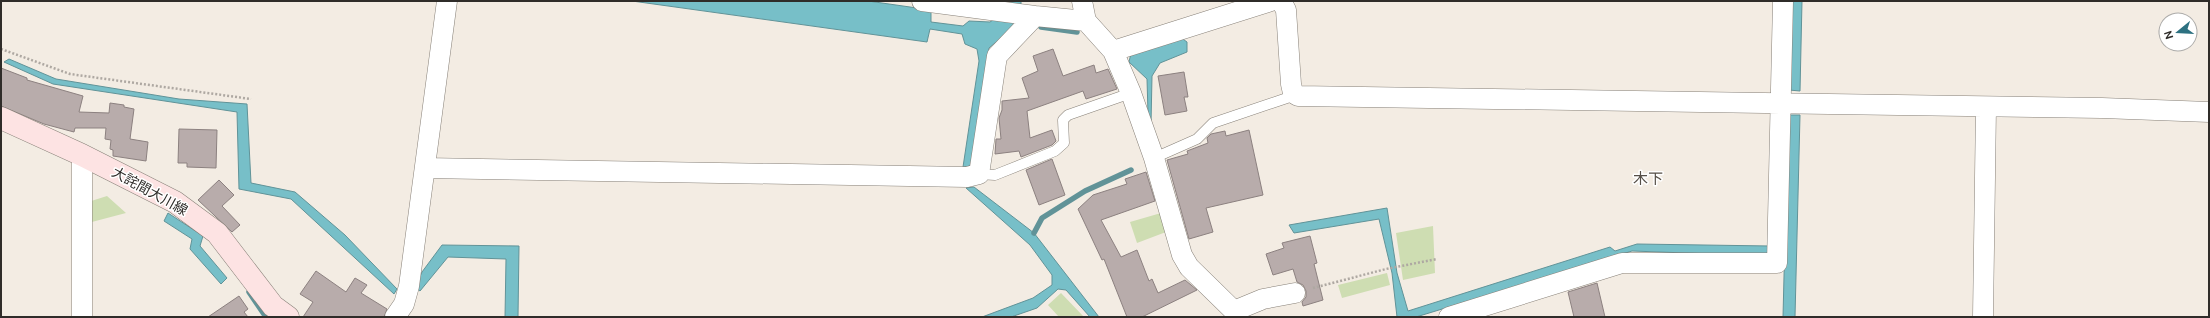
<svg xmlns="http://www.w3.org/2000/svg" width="2210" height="318" viewBox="0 0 2210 318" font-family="Ubuntu,'Noto Sans JP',sans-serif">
<rect width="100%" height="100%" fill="#f3ece3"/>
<!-- green -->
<path fill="#ceddb2" d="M107 196 126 213 88 223V202Z
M1161 213 1166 232 1137 243 1130 222Z
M1433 226 1435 273 1403 280 1396 233Z
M1387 273 1390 285 1342 298 1338 285Z
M1061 293 1084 317H1059L1048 305Z"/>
<!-- water -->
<path fill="#77bfc8" stroke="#619398" d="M632 1H868L931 10V22L963 26 969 21 990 22 996 18 992 1H1021V7H1015L1014 27 989 48 971 166 963 167 979 61 977 49 965 44 962 34 930 29 927 42Z
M1791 1H1802L1800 91 1789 90Z
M1180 37 1187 42V52L1160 63 1152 76 1151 124 1148 113 1147 79 1129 62 1131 53Z
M9 59 56 79 179 99 247 104 251 183 295 192 345 235 397 289 394 294 291 199 239 189 237 112 53 84 4 62Z
M1788 115H1800L1795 317H1783Z
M974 187 1034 233 1099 317H1090L1066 290 1058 289 1037 308 1011 317H982L1033 298 1052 285V275L1030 245 966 188Z
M1387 208 1397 273 1408 311 1610 247 1615 251 1637 244 1770 246V256L1632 251 1416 317H1397L1392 273 1379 219 1294 233 1289 225Z
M168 213 203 236 200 246 227 278 221 284 190 249 192 239 164 221Z
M442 245 519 246 518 317H505L506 259 448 257 420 291 415 287 422 272Z"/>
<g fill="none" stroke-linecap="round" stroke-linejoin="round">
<!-- stream -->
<path stroke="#619398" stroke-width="5.5" d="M1041 27 1077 32
M1034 233 1042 218 1085 191 1131 170
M249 292 266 317"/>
</g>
<!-- building -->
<path fill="#b8acab" stroke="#8c8180" d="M1053 49 1063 76 1094 65 1096 73 1108 69 1117 89 1086 99 1083 91 1027 111 1030 138 1052 130 1056 141 1052 145 1021 157 1019 151 995 154 996 139H1001L999 118 1002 110V101L1029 98 1022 78 1038 71 1033 56Z
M1 68 27 78V80L83 96 79 112 109 113 110 103 124 105V107L134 109 130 139 148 142 146 161 113 156V150L110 149 111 140 105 139 106 128H75L74 132 44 124 1 106Z
M1184 72 1188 97H1184L1187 111 1165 115 1158 76Z
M179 129 217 130 216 168 187 167V163H178Z
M1249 130 1263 195 1206 208 1213 232 1189 239 1167 160 1188 154 1187 151 1208 143 1207 138 1211 134 1225 131 1226 136Z
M1052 159 1065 195 1039 205 1026 170Z
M1146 172 1155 201 1101 220 1121 257 1137 250 1149 281 1152 279 1158 293 1185 280 1197 290 1142 317H1127L1104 259 1102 260 1078 209 1093 195 1127 184 1125 179Z
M219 180 234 195 222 206 240 225 232 232 198 200Z
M1310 236 1317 263 1314 264 1323 300 1303 306 1302 302 1306 297V291L1303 285 1297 282 1293 269 1273 275 1266 254 1284 248 1282 243Z
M316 271 346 292 355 278 367 285 361 293 387 309 384 317H303L313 302 300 294Z
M1597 283 1605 317H1574L1568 292Z
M239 296 248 309 244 312 248 317H208Z"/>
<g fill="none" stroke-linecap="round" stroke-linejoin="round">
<!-- service casing -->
<g stroke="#878078" stroke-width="11">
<path id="service" d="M1154 158 1197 139 1213 123 1287 98 1293 93
M979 174 995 175 1055 151 1064 143 1063 120 1068 115 1131 93"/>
</g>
<!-- minor casing -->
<g stroke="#878078" stroke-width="21">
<path id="minor" d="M922 1 1035 16 1086 21
M1082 1 1086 21 1113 51 1131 93 1154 158 1182 255 1189 267 1234 311 1238 317
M1281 1 1286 10 1291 84 1293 93 1298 96 2102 108 2209 112
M1113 51 1271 1
M82 155V317
M425 168 967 177 979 174 997 56 1035 16
M1234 311 1263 299 1295 293
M395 317 404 304 409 286 447 1
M1449 317 1622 263H1777L1783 1
M1983 317 1986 107"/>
</g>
<!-- secondary casing -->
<g stroke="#878078" stroke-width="23">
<path id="secondary" d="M1 118 82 155 175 202 217 233 273 306 288 317"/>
</g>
<!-- path -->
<path stroke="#aea8a2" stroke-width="2.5" stroke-dasharray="2 2" stroke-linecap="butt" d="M1 49 70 74 251 99
M1313 288 1386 269 1437 259"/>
<!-- service -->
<use href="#service" stroke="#fff" stroke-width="10"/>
<!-- minor -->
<use href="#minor" stroke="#fff" stroke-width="20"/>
<!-- secondary -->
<use href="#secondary" stroke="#fde3e3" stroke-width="22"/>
</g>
<g text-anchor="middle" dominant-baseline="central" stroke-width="3" stroke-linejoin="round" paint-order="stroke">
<!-- street labels -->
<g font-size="14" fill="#2f2c29" stroke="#fff">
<text transform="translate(150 191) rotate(29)">大詫間大川線</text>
</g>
<!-- neighbourhood labels -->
<g font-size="15" fill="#564f48" stroke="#fff">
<text x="1648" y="178">木下</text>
</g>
</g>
<!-- border -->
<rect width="2210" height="318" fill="none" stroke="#2f2c29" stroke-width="4"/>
<!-- north arrow -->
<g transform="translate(2178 32) rotate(252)"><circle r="19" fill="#ffffff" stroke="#acaba9"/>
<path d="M0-3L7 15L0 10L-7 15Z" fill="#2d7181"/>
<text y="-6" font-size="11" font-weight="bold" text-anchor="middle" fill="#2f2c29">N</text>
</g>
</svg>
